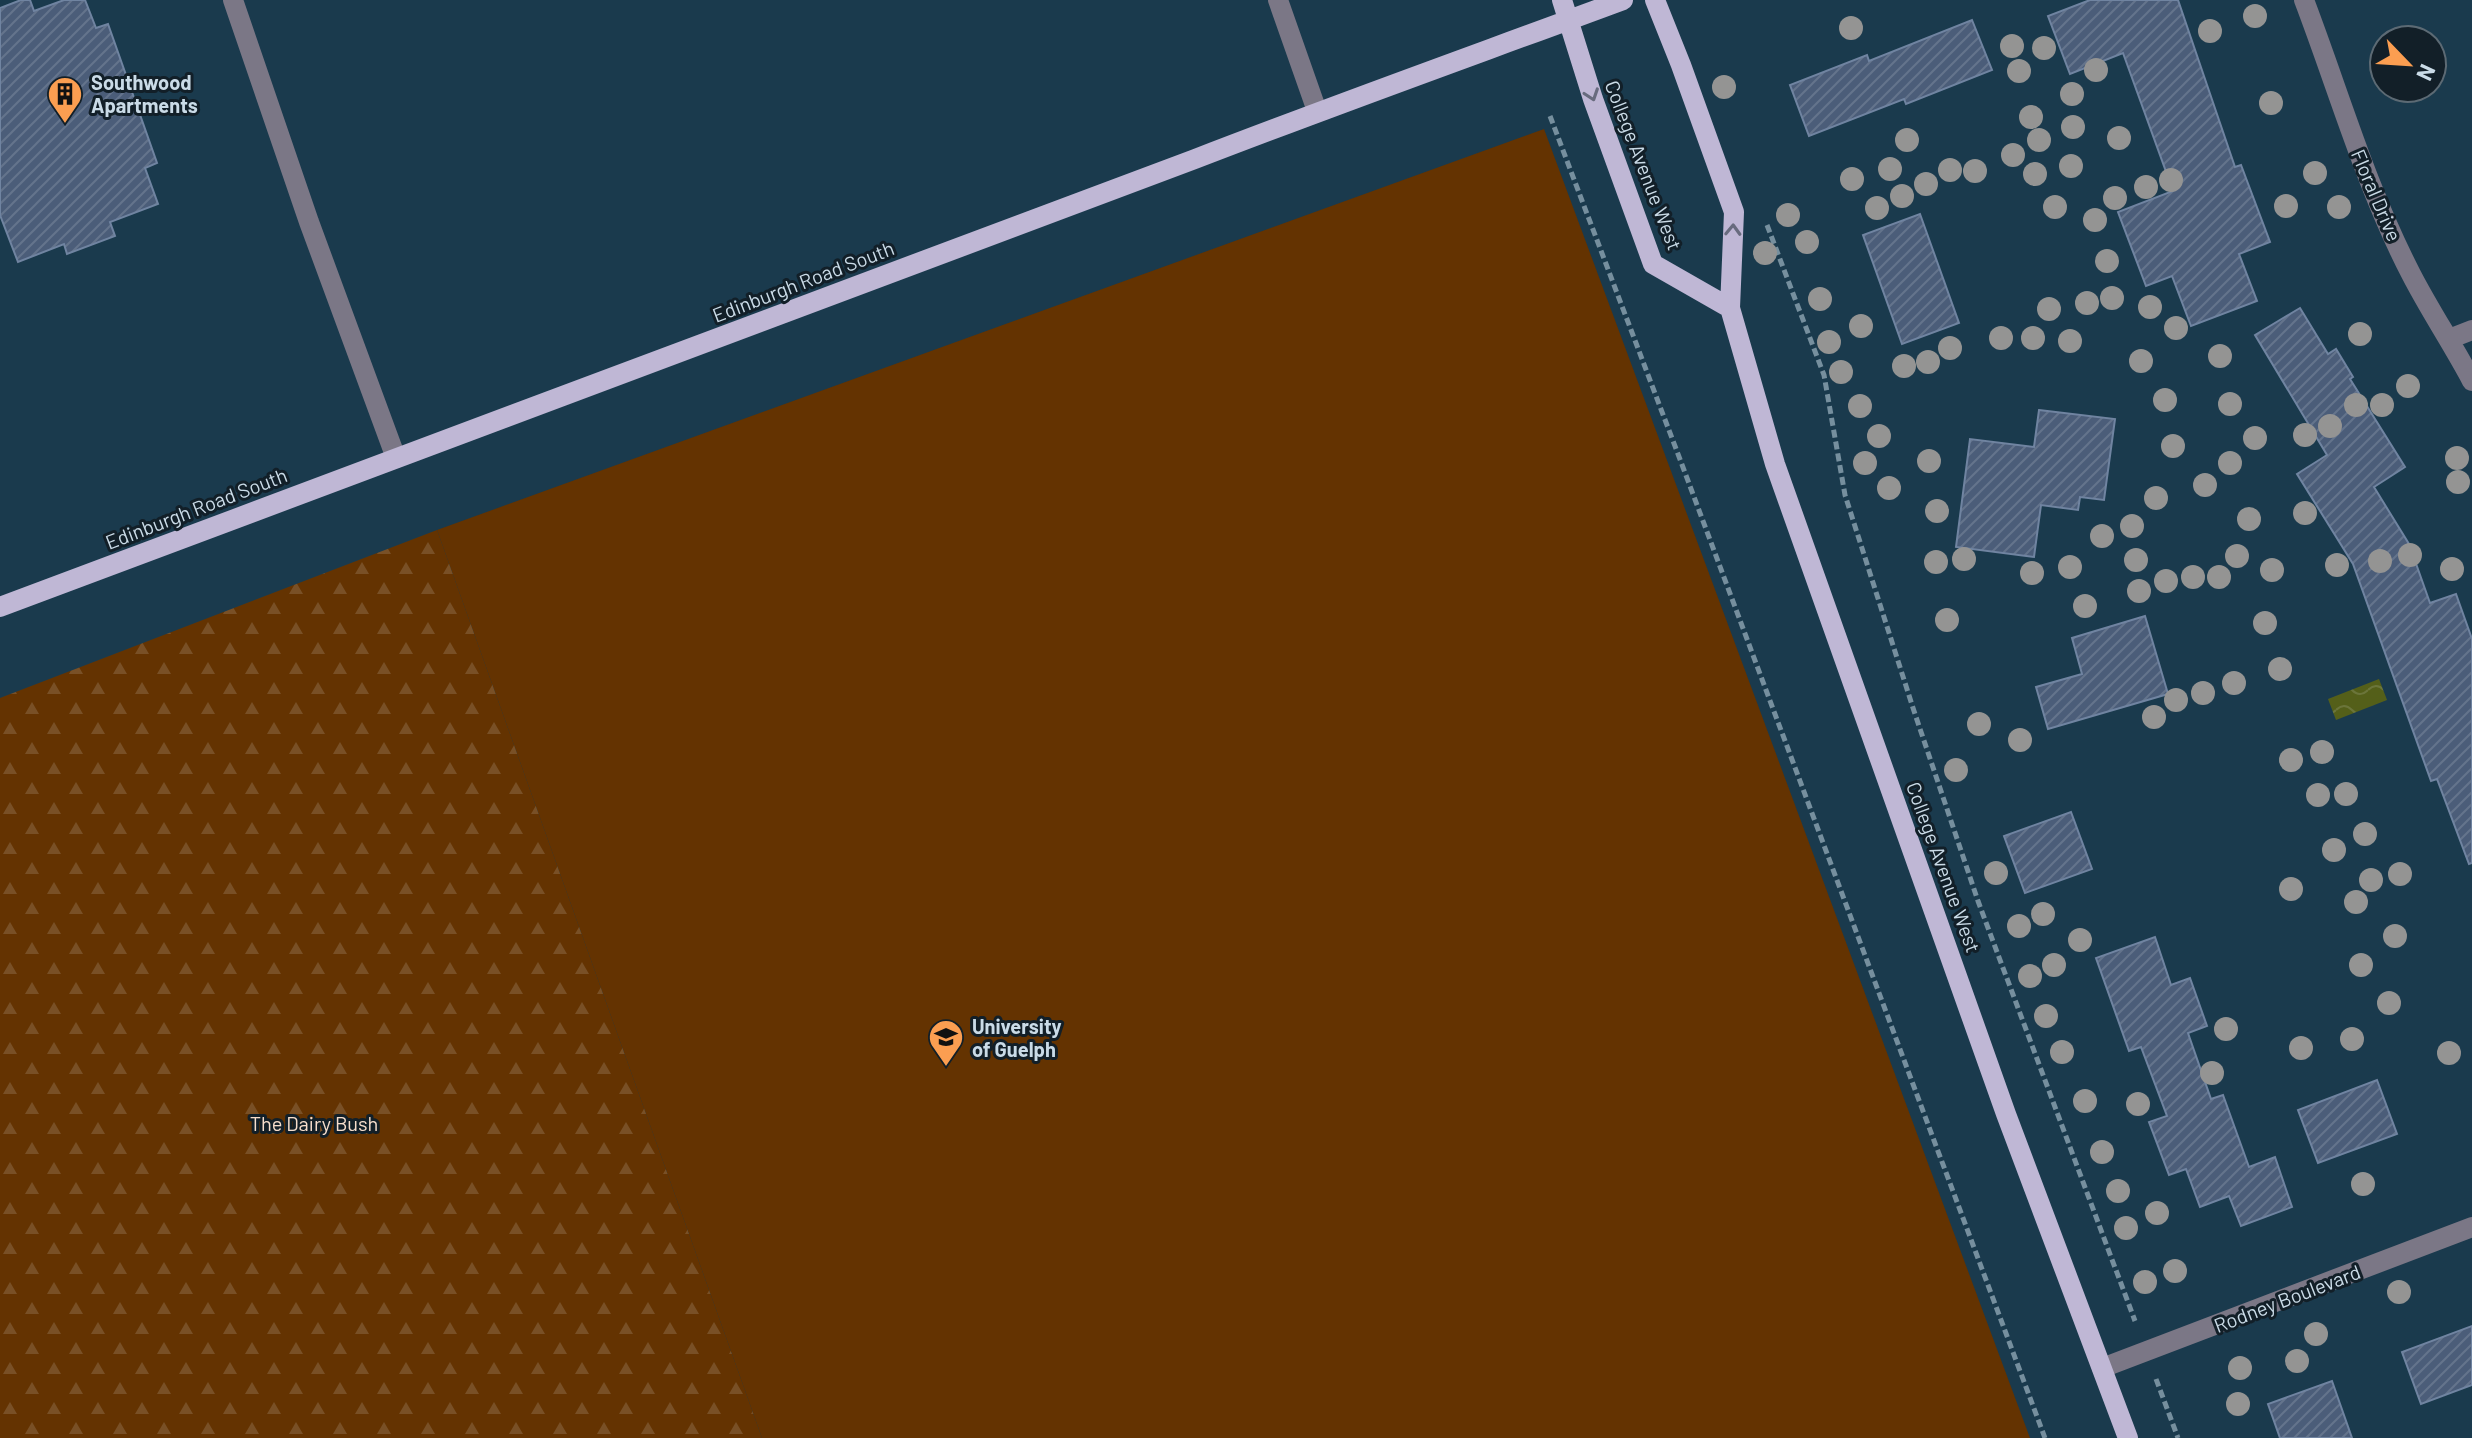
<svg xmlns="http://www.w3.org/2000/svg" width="2472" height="1438" viewBox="0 0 2472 1438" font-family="Barlow,sans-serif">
<defs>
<pattern id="forest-firs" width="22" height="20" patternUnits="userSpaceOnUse" patternTransform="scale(2)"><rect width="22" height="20" fill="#643301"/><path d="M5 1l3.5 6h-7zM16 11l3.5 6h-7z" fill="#795026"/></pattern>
<pattern id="water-waves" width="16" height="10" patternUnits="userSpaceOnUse" patternTransform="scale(2)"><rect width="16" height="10" fill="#545f19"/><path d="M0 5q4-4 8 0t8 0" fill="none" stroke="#6b753a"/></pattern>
<pattern id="building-hatch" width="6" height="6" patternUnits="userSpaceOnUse" patternTransform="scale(2)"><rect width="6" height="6" fill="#4b5d79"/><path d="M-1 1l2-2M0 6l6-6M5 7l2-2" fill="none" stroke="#64748c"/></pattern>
</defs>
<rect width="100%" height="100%" fill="#1a3a4d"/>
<!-- green -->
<path fill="#643301" d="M1544 129 2030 1438H762L437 530Z"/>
<!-- forest -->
<path fill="url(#forest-firs)" d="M437 530 762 1438H0V698Z"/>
<!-- water -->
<path fill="url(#water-waves)" d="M2379 679 2387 700 2336 720 2328 699Z"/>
<!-- building -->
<path fill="url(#building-hatch)" stroke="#7084a1" stroke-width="2" d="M21 0H30L34 11 64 0H85L96 28 108 24 157 163 145 168 158 204 110 222 115 236 67 254 64 244 18 262 0 215V8Z
M2090 0H2178L2235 167 2241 165 2270 242 2239 254 2257 301 2191 326 2172 276 2146 286 2118 212 2173 191 2123 53 2070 74 2048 16Z
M1972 20 1992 70 1906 104 1904 99 1809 136 1790 85 1867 55 1869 61Z
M1920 214 1959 323 1902 344 1863 235Z
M2300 308 2328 354 2336 349 2353 377 2350 379 2405 467 2374 487 2409 544 2430 603 2456 594 2472 639V863L2469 864 2437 779 2431 781 2353 564 2297 474 2327 455 2255 335Z
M2039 410 2115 419 2104 500 2080 497 2078 510 2041 505 2034 557 1956 547 1970 439 2034 447Z
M2145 616 2168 694 2048 729 2036 687 2082 674 2072 638Z
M2071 812 2092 869 2025 893 2004 836Z
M2155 937 2171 985 2190 978 2207 1026 2188 1033 2211 1099 2223 1095 2249 1167 2275 1157 2292 1207 2241 1226 2229 1196 2200 1207 2186 1169 2169 1175 2149 1122 2167 1116 2141 1047 2129 1051 2096 958Z
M2377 1080 2397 1134 2318 1163 2298 1110Z
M2472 1326V1385L2421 1404 2402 1352Z
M2332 1381 2352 1438H2280L2268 1404Z"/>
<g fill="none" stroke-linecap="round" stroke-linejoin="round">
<!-- path -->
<path stroke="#768f9e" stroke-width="5" stroke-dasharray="8 4" stroke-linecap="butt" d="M1550 116 1681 462 2045 1438
M1767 225 1824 375 1845 495 1914 711 1978 901 2135 1321
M2156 1379 2178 1438"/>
<!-- minor -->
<path stroke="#7b7786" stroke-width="20" d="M233 0 309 222 396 458
M1278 0 1317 111
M2304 0C2339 92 2366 187 2411 274 2430 311 2453 345 2472 381
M2449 339 2472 330
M2102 1368 2472 1227"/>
<!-- major -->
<path stroke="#bfb7d5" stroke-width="20" d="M1562 0 1593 99 1653 264 1730 308
M1655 0 1681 65 1734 212 1730 308 1775 464 2006 1114 2128 1438
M0 607 1195 159C1337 104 1480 53 1623 0"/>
</g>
<!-- trees -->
<g fill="#949493">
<circle cx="2255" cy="16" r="12"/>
<circle cx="1851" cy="28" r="12"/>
<circle cx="2210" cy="31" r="12"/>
<circle cx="2012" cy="46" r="12"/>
<circle cx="2044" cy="48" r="12"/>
<circle cx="2096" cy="70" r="12"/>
<circle cx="2019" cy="71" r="12"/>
<circle cx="1724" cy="87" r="12"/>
<circle cx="2072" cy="94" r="12"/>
<circle cx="2271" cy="103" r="12"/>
<circle cx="2031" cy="117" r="12"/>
<circle cx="2073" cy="127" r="12"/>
<circle cx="2119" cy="138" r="12"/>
<circle cx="1907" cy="140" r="12"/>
<circle cx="2039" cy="140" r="12"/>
<circle cx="2013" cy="155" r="12"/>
<circle cx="2071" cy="166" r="12"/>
<circle cx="1890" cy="169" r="12"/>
<circle cx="1950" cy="170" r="12"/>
<circle cx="1975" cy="171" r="12"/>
<circle cx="2315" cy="173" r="12"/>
<circle cx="2035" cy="174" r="12"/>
<circle cx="1852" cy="179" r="12"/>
<circle cx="2171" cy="180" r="12"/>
<circle cx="1926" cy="184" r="12"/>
<circle cx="2146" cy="187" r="12"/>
<circle cx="1902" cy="196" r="12"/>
<circle cx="2115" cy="198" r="12"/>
<circle cx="2286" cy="206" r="12"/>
<circle cx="2055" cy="207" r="12"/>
<circle cx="2339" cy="207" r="12"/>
<circle cx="1877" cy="208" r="12"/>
<circle cx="1788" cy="215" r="12"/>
<circle cx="2095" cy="220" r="12"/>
<circle cx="1807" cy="242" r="12"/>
<circle cx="1765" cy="253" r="12"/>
<circle cx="2107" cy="261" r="12"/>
<circle cx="2112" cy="298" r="12"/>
<circle cx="1820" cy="299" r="12"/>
<circle cx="2087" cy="303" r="12"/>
<circle cx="2150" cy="307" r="12"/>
<circle cx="2049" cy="309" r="12"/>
<circle cx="1861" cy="326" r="12"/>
<circle cx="2176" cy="328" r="12"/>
<circle cx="2360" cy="334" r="12"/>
<circle cx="2001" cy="338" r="12"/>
<circle cx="2033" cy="338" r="12"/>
<circle cx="2070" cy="341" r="12"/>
<circle cx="1829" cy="342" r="12"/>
<circle cx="1950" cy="348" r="12"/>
<circle cx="2220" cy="356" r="12"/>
<circle cx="2141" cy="361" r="12"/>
<circle cx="1928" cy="362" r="12"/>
<circle cx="1904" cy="366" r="12"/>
<circle cx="1841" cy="372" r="12"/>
<circle cx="2408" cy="386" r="12"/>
<circle cx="2165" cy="400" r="12"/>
<circle cx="2230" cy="404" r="12"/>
<circle cx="2356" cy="405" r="12"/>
<circle cx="2382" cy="405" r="12"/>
<circle cx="1860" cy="406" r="12"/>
<circle cx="2330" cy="426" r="12"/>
<circle cx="2305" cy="435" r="12"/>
<circle cx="1879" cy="436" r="12"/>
<circle cx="2255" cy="438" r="12"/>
<circle cx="2173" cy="446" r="12"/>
<circle cx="2457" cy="458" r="12"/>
<circle cx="1929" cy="461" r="12"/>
<circle cx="1865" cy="463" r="12"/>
<circle cx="2230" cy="463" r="12"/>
<circle cx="2458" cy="482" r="12"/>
<circle cx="2205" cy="485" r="12"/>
<circle cx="1889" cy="488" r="12"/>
<circle cx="2156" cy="498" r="12"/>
<circle cx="1937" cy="511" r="12"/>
<circle cx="2305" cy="513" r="12"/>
<circle cx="2249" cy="519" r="12"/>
<circle cx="2132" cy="526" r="12"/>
<circle cx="2102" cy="536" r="12"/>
<circle cx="2410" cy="555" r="12"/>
<circle cx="2237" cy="556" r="12"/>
<circle cx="1964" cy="559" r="12"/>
<circle cx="2136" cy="560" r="12"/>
<circle cx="2380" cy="561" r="12"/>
<circle cx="1936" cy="562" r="12"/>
<circle cx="2337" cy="565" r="12"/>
<circle cx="2070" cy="567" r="12"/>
<circle cx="2452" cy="569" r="12"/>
<circle cx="2272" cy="570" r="12"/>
<circle cx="2032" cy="573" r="12"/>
<circle cx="2193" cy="577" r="12"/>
<circle cx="2219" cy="577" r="12"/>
<circle cx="2166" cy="581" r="12"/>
<circle cx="2139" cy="591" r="12"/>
<circle cx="2085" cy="606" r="12"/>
<circle cx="1947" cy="620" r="12"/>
<circle cx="2265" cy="623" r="12"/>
<circle cx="2280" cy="669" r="12"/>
<circle cx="2234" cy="683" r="12"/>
<circle cx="2203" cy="693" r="12"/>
<circle cx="2176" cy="700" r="12"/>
<circle cx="2154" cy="717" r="12"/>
<circle cx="1979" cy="724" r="12"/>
<circle cx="2020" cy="740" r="12"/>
<circle cx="2322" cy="752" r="12"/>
<circle cx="2291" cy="760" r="12"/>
<circle cx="1956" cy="770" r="12"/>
<circle cx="2346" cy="794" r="12"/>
<circle cx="2318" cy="795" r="12"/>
<circle cx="2365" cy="834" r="12"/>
<circle cx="2334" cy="850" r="12"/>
<circle cx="1996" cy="873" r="12"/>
<circle cx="2400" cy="874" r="12"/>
<circle cx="2371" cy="880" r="12"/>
<circle cx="2291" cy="889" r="12"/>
<circle cx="2356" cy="902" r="12"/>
<circle cx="2043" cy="914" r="12"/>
<circle cx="2019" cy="926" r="12"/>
<circle cx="2395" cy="936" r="12"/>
<circle cx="2080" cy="940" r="12"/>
<circle cx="2054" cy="965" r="12"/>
<circle cx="2361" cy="965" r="12"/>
<circle cx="2030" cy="976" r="12"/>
<circle cx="2389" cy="1003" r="12"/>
<circle cx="2046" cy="1016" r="12"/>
<circle cx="2226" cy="1029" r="12"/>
<circle cx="2352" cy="1039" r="12"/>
<circle cx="2301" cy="1048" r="12"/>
<circle cx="2062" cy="1052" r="12"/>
<circle cx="2449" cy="1053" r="12"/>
<circle cx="2212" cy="1073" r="12"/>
<circle cx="2085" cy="1101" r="12"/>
<circle cx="2138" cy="1104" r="12"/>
<circle cx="2102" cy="1152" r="12"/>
<circle cx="2363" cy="1184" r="12"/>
<circle cx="2118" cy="1191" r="12"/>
<circle cx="2157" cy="1213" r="12"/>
<circle cx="2126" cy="1228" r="12"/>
<circle cx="2175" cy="1271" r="12"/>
<circle cx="2145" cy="1282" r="12"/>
<circle cx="2399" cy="1292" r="12"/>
<circle cx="2316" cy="1334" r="12"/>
<circle cx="2297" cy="1361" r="12"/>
<circle cx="2240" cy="1368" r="12"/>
<circle cx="2238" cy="1404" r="12"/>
</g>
<!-- one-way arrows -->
<defs><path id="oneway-chevron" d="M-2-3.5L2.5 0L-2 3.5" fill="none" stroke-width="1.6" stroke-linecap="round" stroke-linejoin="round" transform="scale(2)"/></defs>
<g stroke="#686b7e">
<use href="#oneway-chevron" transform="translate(1592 95) rotate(71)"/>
<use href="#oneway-chevron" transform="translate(1733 230) rotate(-88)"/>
</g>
<!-- icons -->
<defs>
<g id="building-pin" transform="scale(1.8)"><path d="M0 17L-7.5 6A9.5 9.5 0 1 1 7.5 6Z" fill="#fb9e51" stroke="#121f28"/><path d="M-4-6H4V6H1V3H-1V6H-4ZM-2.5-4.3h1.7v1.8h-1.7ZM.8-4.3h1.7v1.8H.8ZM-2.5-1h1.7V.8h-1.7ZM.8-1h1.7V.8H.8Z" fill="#111"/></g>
<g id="university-pin" transform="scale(1.8)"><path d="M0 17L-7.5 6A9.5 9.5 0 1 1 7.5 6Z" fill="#fb9e51" stroke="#121f28"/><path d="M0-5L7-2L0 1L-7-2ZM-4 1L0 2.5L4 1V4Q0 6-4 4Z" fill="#111"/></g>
</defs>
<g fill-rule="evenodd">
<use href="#building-pin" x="65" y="94"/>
<use href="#university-pin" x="946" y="1037"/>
</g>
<g text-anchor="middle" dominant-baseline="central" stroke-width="6" stroke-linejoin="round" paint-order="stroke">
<!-- poi labels -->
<g font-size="20" font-weight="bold" fill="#cadbe7" stroke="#121f28" text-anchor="start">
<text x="91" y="82">Southwood<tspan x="91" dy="23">Apartments</tspan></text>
<text x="972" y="1026">University<tspan x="972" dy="23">of Guelph</tspan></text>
</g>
<!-- street labels -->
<g font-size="20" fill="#cadbe7" stroke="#121f28">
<text transform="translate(1644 165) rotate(69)">College Avenue West</text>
<text transform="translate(2377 195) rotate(67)">Floral Drive</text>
<text transform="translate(803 281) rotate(-21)">Edinburgh Road South</text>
<text transform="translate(196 508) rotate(-21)">Edinburgh Road South</text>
<text transform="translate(1944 867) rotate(70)">College Avenue West</text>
<text transform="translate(2287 1298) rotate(-21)">Rodney Boulevard</text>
</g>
<!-- park labels -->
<g font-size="20" fill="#f7decc" stroke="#121f28">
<text x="314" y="1123">The Dairy Bush</text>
</g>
</g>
<!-- north arrow -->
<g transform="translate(2408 64) rotate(115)"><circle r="38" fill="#121f28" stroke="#5c6a74" stroke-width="2"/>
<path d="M0-6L14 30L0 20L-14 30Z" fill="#fb9e51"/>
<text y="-12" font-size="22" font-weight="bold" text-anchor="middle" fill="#cadbe7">N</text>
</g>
</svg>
